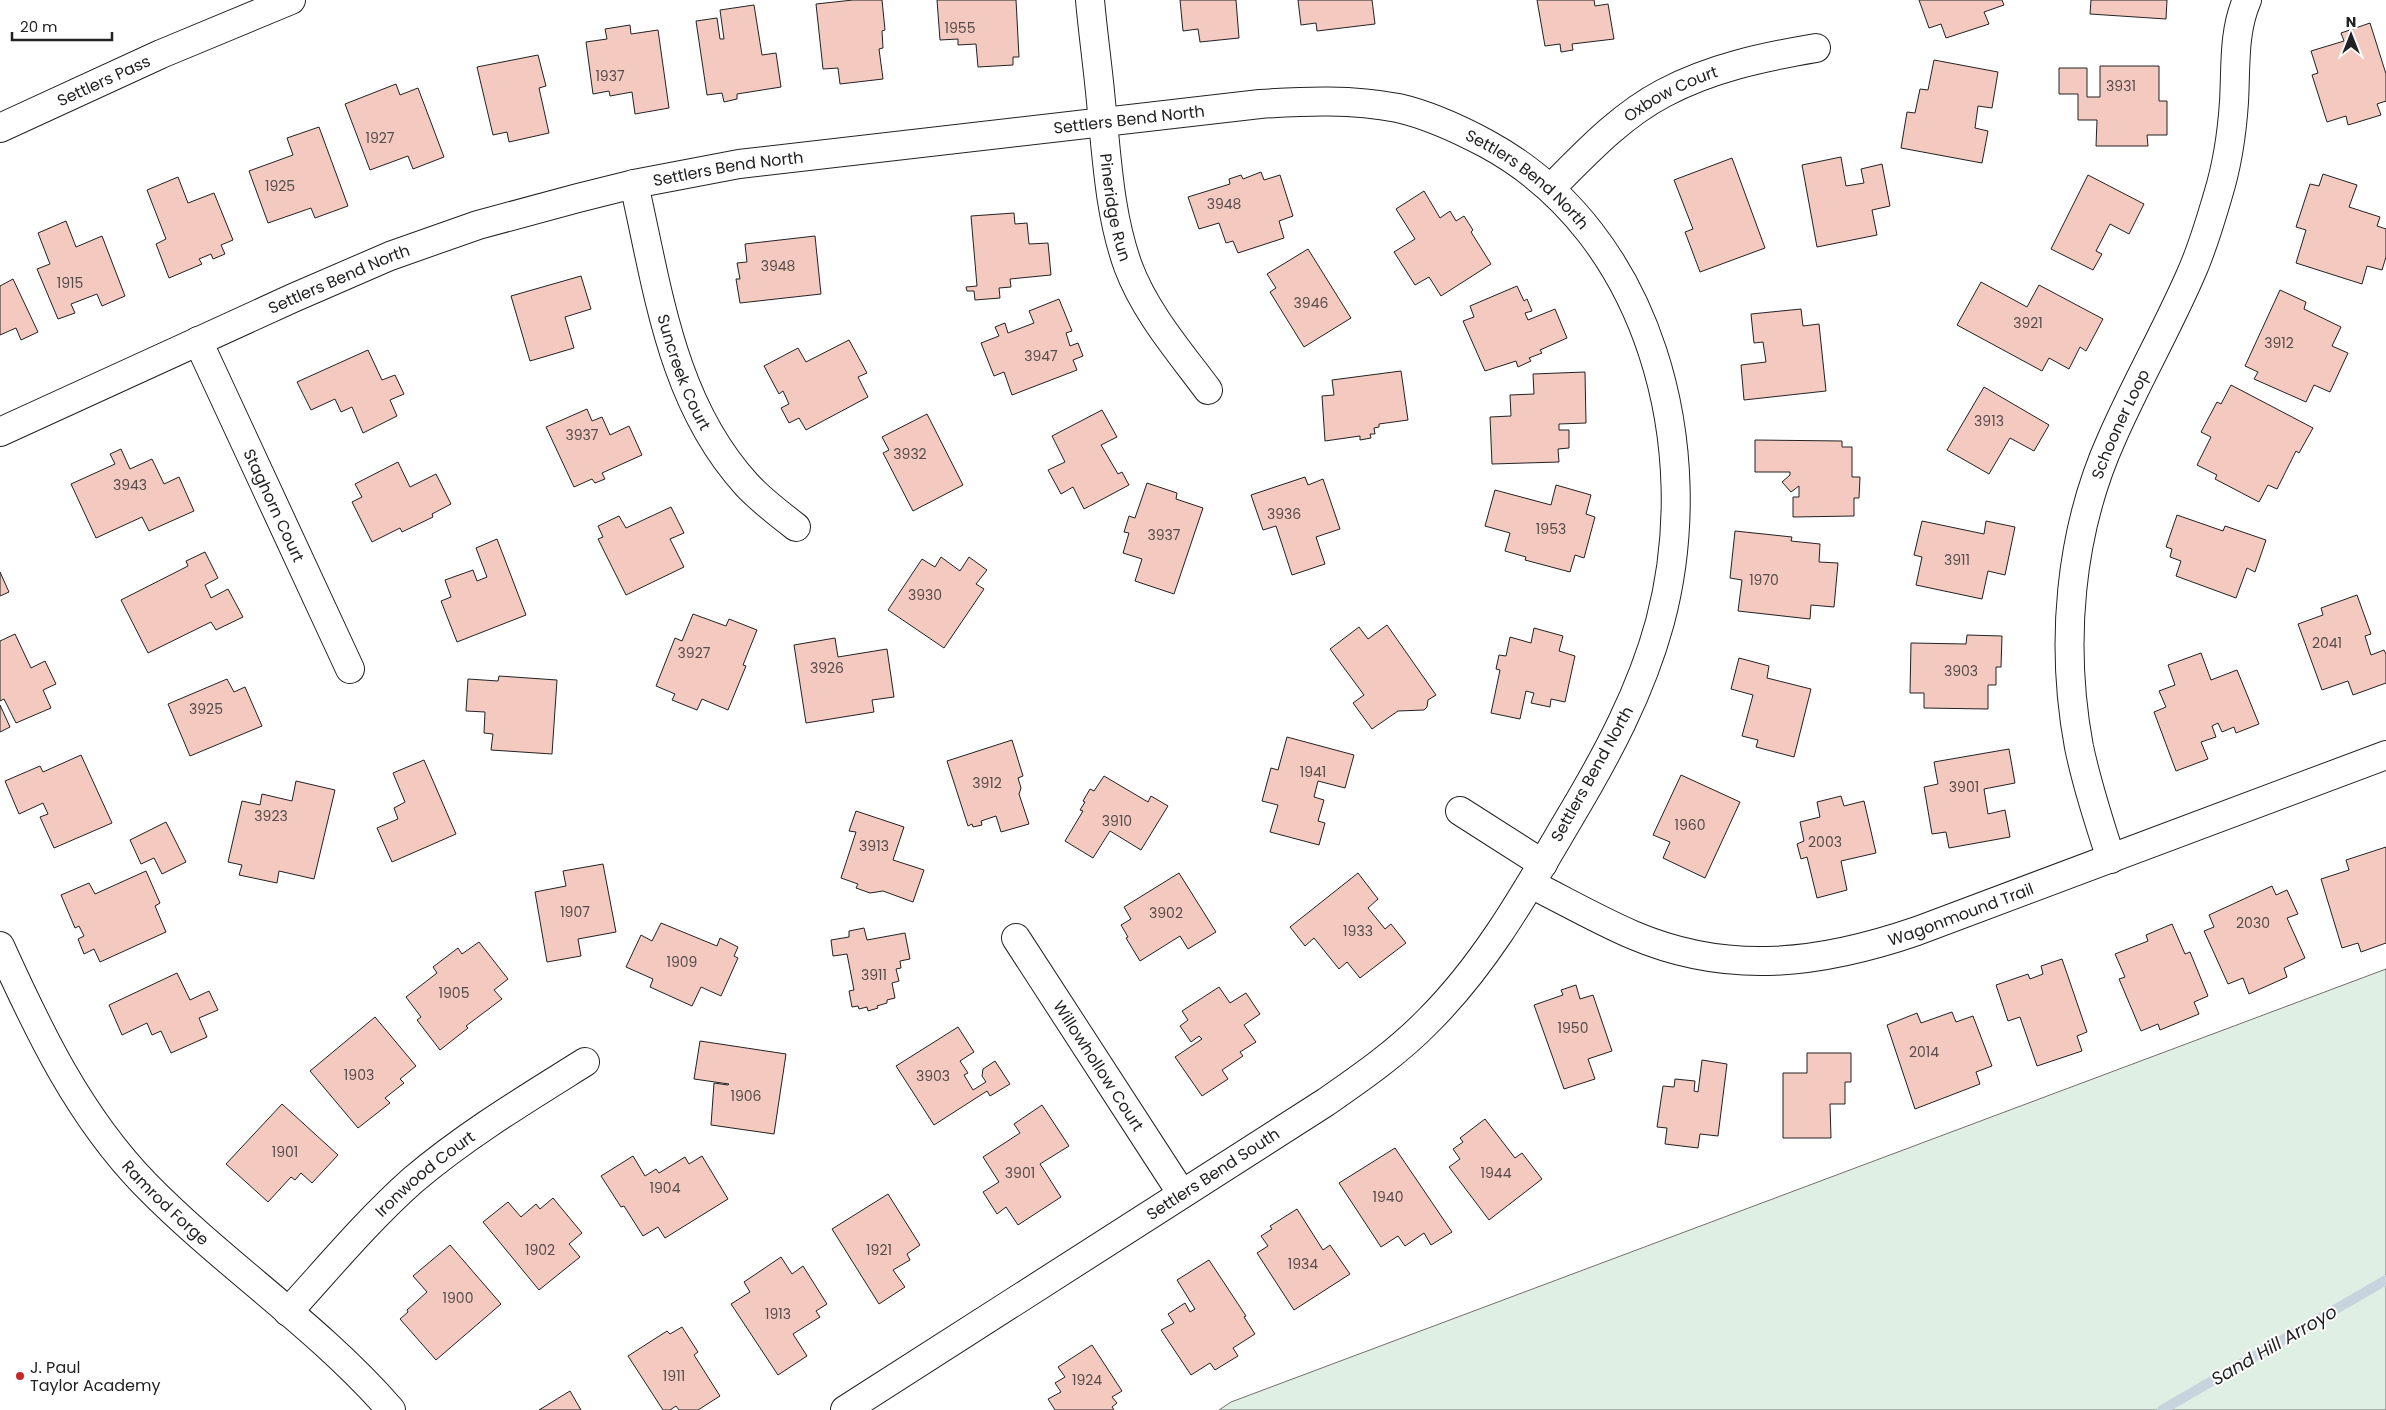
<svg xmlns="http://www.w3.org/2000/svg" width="2386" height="1410" viewBox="0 0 2386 1410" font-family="Poppins,sans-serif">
<rect width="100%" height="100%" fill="#fff"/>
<!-- green -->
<path fill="#e0efe3" stroke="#6f6f6f" d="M2386 969V1410H1219L1231 1402Z"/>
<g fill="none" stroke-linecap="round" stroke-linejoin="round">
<!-- stream -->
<path stroke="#c7d3dd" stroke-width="10" d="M2162 1410 2386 1280"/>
</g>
<!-- building -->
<path fill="#f3c9c0" stroke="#222" d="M853 0H882L885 30 882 31 883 48 879 49 883 79 840 84 838 68 823 69 816 4Z
M937 0H1016L1019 57H1013V65L978 67 976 44 958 45V39L940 40Z
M1180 0H1236L1239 38 1200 42 1198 29 1183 31Z
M1298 0H1372L1375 24 1317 31 1316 23 1301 25Z
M1537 0H1594L1595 6 1608 4 1614 39 1572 44 1573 50 1561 52 1560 44 1545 46Z
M1919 0H2002L2004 5 1984 12 1989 24 1946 38 1941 24 1929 28Z
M2091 0H2167L2166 19 2090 14Z
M754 5 762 55 776 53 781 87 737 94V99L724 102 722 93 707 95 696 21 717 18 720 39H724L720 10Z
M2370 23 2386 74V101L2377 104 2381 115 2348 125 2346 116 2327 122 2312 75 2318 73 2311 51 2344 41 2341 33Z
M630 25 631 34 658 30 669 108 635 114 632 92 610 96 609 91 593 94 586 42 607 39 605 29Z
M538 55 546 86 539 88 549 133 509 142 507 132 493 135 477 67Z
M1934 60 1998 72 1992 108 1978 106 1975 128 1988 131 1982 163 1901 148 1907 112 1915 113 1920 89 1928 90Z
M2100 66H2159V101H2167V135H2147L2148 146H2096L2097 120H2078V94H2059V68H2087V97H2100Z
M396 84 400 95 418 88 444 157 413 169 408 156 370 170 345 104Z
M319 127 348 206 315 218 311 208 268 223 249 171 293 155 287 138Z
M1841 157 1846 186 1864 183 1861 169 1882 164 1890 206 1872 210 1877 235 1817 247 1802 165Z
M1732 158 1765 248 1700 272 1685 232 1693 229 1674 180Z
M1261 172 1264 180 1280 175 1293 216 1279 221 1284 238 1238 253 1233 241 1226 243 1219 223 1199 229 1188 197 1230 184 1229 179 1241 175 1243 179Z
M2323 174 2357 185 2349 207 2380 217 2377 226 2386 229V257L2382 270 2367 266 2362 284 2296 263 2306 230 2296 227 2310 184 2319 186Z
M2088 175 2144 204 2129 234 2110 224 2096 251 2102 254 2093 270 2051 249Z
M178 177 188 203 214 193 233 240 221 245 225 254 213 259 211 254 199 259 202 264 169 278 156 244 166 239 147 190Z
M1424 191 1440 218 1450 211 1456 221 1464 216 1473 230 1471 232 1491 264 1441 296 1429 277 1415 285 1394 252 1415 239 1396 209Z
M1014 213 1015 224 1027 223 1029 244 1048 243 1051 275 1010 279 1011 287 999 288 1000 298 975 300 974 291H967L966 287 977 286 971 216Z
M66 221 76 247 102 236 125 296 102 306 97 294 71 304 75 313 58 319 37 269 50 264 38 233Z
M815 236 821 294 740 303 736 279H740L737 263 747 262 745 244Z
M1308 249 1351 318 1304 347 1270 292 1276 288 1267 274Z
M581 276 591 309 565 317 574 348 530 361 511 296Z
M13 279 38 332 21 340 16 328 0 335V286Z
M1981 282 2027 307 2039 285 2103 319 2086 351 2080 347 2069 369 2049 358 2042 371 1957 325Z
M1517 286 1524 301 1527 299 1532 311 1525 313 1528 320 1555 309 1567 338 1540 350 1542 353 1529 358 1531 361 1518 367 1516 361 1485 371 1463 321 1474 317 1470 306Z
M2280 290 2306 302 2304 309 2341 327 2332 346 2348 353 2330 392 2314 385 2306 402 2254 379 2258 372 2245 366Z
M1059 299 1072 331 1066 333 1070 346 1078 343 1083 356 1073 360 1077 370 1012 395 1004 372 994 376 981 343 999 336 995 327 1005 323 1008 333 1034 323 1029 311Z
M1801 309 1803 326 1819 324 1826 391 1744 400 1741 365 1766 362 1763 342 1754 343 1751 314Z
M849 340 867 373 858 377 868 397 806 430 799 418 789 423 781 408 789 404 783 391 779 394 764 366 798 348 806 362Z
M368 350 382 380 395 375 404 394 390 400 397 416 363 433 352 407 341 412 335 399 311 410 297 382Z
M1401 371 1408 420 1379 424V427L1374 428 1375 434H1370L1371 438 1360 440V436L1325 441 1322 396 1334 395 1332 380Z
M1585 372 1586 423 1559 424V430H1569V448L1558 449 1559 462 1492 464 1490 417 1511 416 1510 395 1534 394 1533 374Z
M2231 385 2313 428 2299 453 2296 451 2277 489 2268 485 2259 502 2215 479 2217 475 2197 465 2211 437 2201 432 2217 402 2221 404Z
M1984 387 2049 425 2034 451 2010 438 1989 474 1947 450Z
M587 409 592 421 602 417 610 435 629 426 642 455 602 473 605 479 595 483 592 479 574 487 546 427Z
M1102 410 1117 437 1101 445 1118 474 1122 472 1129 485 1084 509 1073 487 1061 494 1048 470 1065 462 1052 436Z
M927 414 963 485 913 511 883 453 889 450 882 437Z
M1755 440 1842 441V447H1852V477H1860L1859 498H1854V516L1793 517V497H1799V486L1791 492 1782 482 1790 475V472H1755Z
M121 449 130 469 152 459 164 484 179 477 194 511 149 531 142 517 96 538 71 484 115 464 110 454Z
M398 462 410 487 436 474 451 504 432 514 433 517 402 532 400 528 372 542 352 502 362 497 355 484Z
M1305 477 1308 485 1323 479 1340 529 1316 537 1325 564 1292 575 1276 526 1263 530 1251 495Z
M1147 483 1177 493 1176 499 1203 508 1174 594 1135 581 1142 559 1123 553 1129 533 1124 532 1129 516 1135 518Z
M1556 485 1591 495 1586 514 1595 517 1584 558 1575 555 1570 572 1525 560 1526 557 1505 551 1510 533 1485 526 1495 490 1551 505Z
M671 507 684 533 670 539 684 567 626 595 598 539 603 537 598 526 619 516 626 528Z
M2177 515 2223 531 2225 526 2266 540 2255 572 2247 568 2236 598 2176 576 2181 561 2170 557 2172 549 2166 547Z
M1922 521 1984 534 1986 521 2015 527 2005 575 1988 571 1982 599 1916 585 1922 557 1914 555Z
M1735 531 1792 537 1791 541 1820 544 1819 562 1838 563 1834 607 1811 605 1810 619 1738 611 1742 580 1730 578Z
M497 539 526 615 457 642 441 601 451 597 445 580 473 570 477 581 487 577 476 548Z
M205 552 218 578 205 585 211 598 228 589 243 617 216 630 211 622 148 653 121 600 188 566 186 561Z
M941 557 960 571 969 557 987 570 976 584 984 589 944 648 888 610 922 559 935 567Z
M0 572 9 592 0 596Z
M2357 595 2371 634 2365 636 2371 655 2384 650 2386 654V683L2353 695 2348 681 2322 690 2298 624 2323 615 2321 608Z
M693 614 726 626 729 619 757 630 743 665 746 666 728 710 702 699 697 710 672 700 675 694 656 686 675 638 682 641Z
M1387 625 1436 695 1428 700 1427 707 1424 710 1398 711 1372 729 1353 703 1364 695 1330 649 1359 627 1368 639Z
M1534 628 1563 636 1559 651 1575 656 1565 702 1551 699 1550 707 1531 703 1534 693 1526 691 1520 719 1491 713 1500 670 1496 669 1499 655 1506 656 1510 637 1531 643Z
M15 634 31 668 45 661 56 684 43 690 51 708 16 723 4 699 0 701V641Z
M1967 635 2002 636 2001 667H1996V685H1988V709L1924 708V693H1910L1911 643 1966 644Z
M835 638 838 657 887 649 894 697 872 700 874 712 806 723 794 645Z
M2201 653 2211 680 2237 670 2259 724 2236 733 2234 727 2222 732 2218 723 2212 726 2216 737 2201 742 2208 759 2176 771 2154 712 2166 707 2159 691 2175 685 2168 665Z
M1739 658 1769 666 1767 678 1811 689 1794 757 1756 747 1758 740 1742 736 1753 695 1731 689Z
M499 676 557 680 552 754 491 750 493 734 484 733 485 712 466 711 468 679 498 681Z
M227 679 234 692 245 687 262 726 190 756 168 704Z
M0 705 10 727 0 732Z
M1287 737 1354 755 1345 788 1318 781 1314 797 1324 800 1318 821 1325 823 1319 845 1270 832 1278 805 1262 801 1271 768 1278 770Z
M1012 740 1023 776 1018 778 1021 788 1019 794 1029 824 1001 832 996 816 981 821 982 825 973 827 972 824 968 826 947 761Z
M2009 749 2015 783 1984 789 1988 814 2005 810 2010 837 1949 848 1946 832 1932 834 1924 787 1938 784 1934 762Z
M81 755 112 823 54 848 40 817 48 814 43 803 19 814 5 781 40 766 43 772Z
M424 760 456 834 392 862 377 828 398 819 394 808 405 802 393 773Z
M1681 775 1740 802 1705 878 1663 858 1670 842 1653 835Z
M1104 776 1148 802 1151 796 1168 806 1141 850 1110 831 1093 858 1065 841 1083 811 1080 810 1085 802 1083 801 1090 789 1094 791Z
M296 781 335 790 314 879 279 871 277 883 239 875 242 865 228 862 242 801 260 805 262 794 292 801Z
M1841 796 1844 806 1864 801 1876 853 1841 861 1847 890 1817 898 1807 857 1801 859 1797 844 1804 841 1800 822 1820 817 1817 802Z
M856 811 904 827 893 860 924 870 913 902 883 891 870 893 856 888 858 884 841 878 856 832 849 831Z
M166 822 186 862 162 874 154 858 141 864 130 840Z
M2386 847V943L2361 952 2358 943 2342 948 2321 879 2349 870 2346 860Z
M603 864 616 932 578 939 581 956 547 962 535 892 566 886 563 871Z
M146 871 160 903 155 906 166 932 100 962 94 949 84 954 78 939 84 936 79 926 75 928 61 895 89 883 95 894Z
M1179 873 1216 932 1188 949 1180 936 1140 961 1126 938 1128 937 1121 925 1131 919 1124 907Z
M1358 873 1378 899 1368 908 1385 929 1391 924 1406 943 1360 978 1347 962 1339 969 1314 938 1305 946 1290 927Z
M2272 886 2276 895 2287 890 2298 914 2287 918 2305 958 2284 968 2287 977 2249 994 2243 978 2228 984 2204 931 2214 927 2209 915Z
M661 923 717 946 720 938 738 947 734 956 738 958 721 996 701 987 692 1006 650 987 653 979 626 967 641 935 652 941Z
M2172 924 2185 954 2190 952 2208 996 2194 1002 2199 1014 2160 1030 2158 1024 2141 1031 2119 979 2125 977 2115 954 2148 941 2146 935Z
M864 928 867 940 905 933 910 959 900 961 901 968 896 969 899 981 892 983 895 998 887 1000V1003L877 1006 878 1008 868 1011 867 1007 859 1009 858 1006 852 1007 849 991 854 990 847 954 833 956 831 940 849 937V931Z
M479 942 508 979 494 990 502 999 466 1026 468 1028 440 1050 417 1020 421 1017 406 997 437 973 433 967 458 948 462 954Z
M2062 959 2087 1032 2077 1036 2082 1051 2037 1066 2020 1017 2008 1021 1996 985 2028 974 2030 979 2043 974 2041 966Z
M177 973 190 1000 209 991 218 1010 199 1018 207 1037 171 1053 161 1031 152 1035 147 1023 122 1035 109 1005Z
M1576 985 1580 999 1593 995 1612 1051 1588 1059 1595 1079 1564 1089 1534 1005 1563 995 1561 990Z
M1219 987 1230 1003 1246 993 1260 1014 1244 1025 1256 1042 1240 1052 1243 1056 1222 1070 1228 1079 1202 1096 1175 1057 1202 1039 1199 1036 1191 1042 1180 1026 1188 1020 1182 1011Z
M1952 1012 1956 1022 1973 1016 1992 1066 1976 1072 1980 1084 1915 1109 1887 1025 1917 1013 1921 1023Z
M375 1017 416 1066 400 1079 404 1083 385 1098 390 1103 358 1128 310 1071Z
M958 1027 974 1052 960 1061 968 1073 964 1075 973 1090 986 1082 982 1076 983 1069 995 1061 1010 1084 990 1096 987 1091 934 1125 896 1066Z
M700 1041 786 1054 774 1134 711 1125 714 1083 728 1085 729 1084 694 1079Z
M1807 1053H1851V1082H1845V1104H1830L1831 1138H1783V1073H1807Z
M1702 1060 1727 1064 1718 1136 1700 1134 1698 1148 1665 1144 1667 1128 1657 1127 1663 1086 1674 1087 1675 1079 1695 1081 1694 1091 1698 1092Z
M282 1104 338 1155 312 1183 301 1173 295 1180 291 1177 268 1202 226 1164Z
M1042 1105 1069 1146 1040 1164 1061 1197 1018 1225 1006 1207 997 1214 983 1192 999 1182 983 1157 1020 1133 1014 1124Z
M1485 1119 1515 1158 1522 1153 1542 1179 1489 1220 1449 1167 1460 1159 1453 1149 1463 1142 1460 1138Z
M1395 1148 1452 1232 1431 1245 1424 1233 1405 1246 1398 1236 1381 1247 1339 1183Z
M633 1156 645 1176 656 1169 659 1173 685 1157 689 1164 702 1156 728 1199 665 1238 658 1227 643 1236 624 1206 621 1207 601 1176Z
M888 1194 920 1245 907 1254 910 1260 893 1270 905 1287 879 1304 832 1229Z
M553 1198 582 1233 569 1244 580 1257 539 1290 483 1222 508 1202 521 1217 536 1204 540 1209Z
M1297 1209 1323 1250 1330 1245 1350 1274 1294 1310 1257 1253 1268 1246 1261 1236 1272 1229 1270 1226Z
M450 1245 501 1304 436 1360 400 1319 408 1312 407 1310 427 1292 413 1276Z
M781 1257 792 1274 803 1266 827 1304 816 1311 820 1317 793 1334 807 1356 778 1375 731 1304 750 1292 744 1282Z
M1209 1260 1246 1316 1244 1317 1255 1334 1233 1348 1238 1356 1215 1370 1210 1363 1191 1375 1161 1330 1174 1323 1168 1314 1185 1303 1190 1312 1195 1309 1177 1280Z
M682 1327 698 1352 694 1355 720 1396 698 1410H679L676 1406 670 1410H663L628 1356 667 1331 670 1334Z
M1092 1345 1122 1391 1112 1397 1117 1403 1112 1407 1114 1410H1055L1048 1399 1061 1392 1055 1383 1065 1377 1058 1367Z
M570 1391 581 1410H539Z"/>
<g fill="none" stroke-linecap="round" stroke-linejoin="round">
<!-- street casing -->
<g stroke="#222" stroke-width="30">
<g id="street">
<path id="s1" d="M1090 0C1093 34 1098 68 1101 102 1107 157 1109 213 1128 266 1145 312 1179 351 1208 390"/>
<path id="s2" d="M634 184C658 289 671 402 747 485 762 501 779 514 796 527"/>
<path id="s3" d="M1551 188C1585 154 1620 116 1664 93 1711 68 1763 57 1816 48"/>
<path id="s4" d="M198 341 350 669"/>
<path id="s5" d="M0 432 293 298 390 256 478 225 578 198 634 184 739 164 1260 104C1306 101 1352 99 1398 108 1429 115 1459 129 1487 144 1652 234 1706 449 1660 622 1641 692 1607 755 1570 817 1528 888 1488 961 1429 1020 1398 1052 1362 1077 1326 1102L845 1410"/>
<path d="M1460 811 1543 864"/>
<path id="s6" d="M2111 859C2099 822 2087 785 2079 747 2060 645 2069 533 2112 438 2136 383 2166 331 2190 276 2202 250 2210 222 2218 195 2227 166 2232 132 2234 102 2236 68 2233 32 2247 0"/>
<path id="s7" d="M1531 884C1565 901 1598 920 1633 935 1729 976 1821 964 1917 931L2386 755"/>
<path id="s8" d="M1016 938 1182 1194"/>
<path id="s9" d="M0 946C39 1032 79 1116 145 1184 223 1264 318 1326 391 1410"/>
<path id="s10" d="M288 1312C329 1267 368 1220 413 1180 466 1135 526 1099 585 1062"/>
</g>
</g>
<!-- secondary casing -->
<g stroke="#222" stroke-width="30">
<g id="secondary">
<path id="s11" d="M0 128 161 54 291 0"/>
</g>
</g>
<!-- street -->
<use href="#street" stroke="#fff" stroke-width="28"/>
<!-- secondary -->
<use href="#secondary" stroke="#fff" stroke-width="28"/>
</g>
<!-- markers -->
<circle fill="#c62828" stroke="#fff" stroke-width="2" cx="20" cy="1376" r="5"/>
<g text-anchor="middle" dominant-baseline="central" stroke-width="4" stroke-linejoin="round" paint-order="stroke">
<!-- number labels -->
<g font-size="14" fill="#564c4a">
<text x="960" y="28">1955</text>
<text x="610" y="76">1937</text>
<text x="2121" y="86">3931</text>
<text x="380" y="138">1927</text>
<text x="280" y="186">1925</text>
<text x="1224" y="204">3948</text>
<text x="778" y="266">3948</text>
<text x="70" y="283">1915</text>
<text x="1311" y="303">3946</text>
<text x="2028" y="323">3921</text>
<text x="2279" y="343">3912</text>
<text x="1041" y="356">3947</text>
<text x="1989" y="421">3913</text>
<text x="582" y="435">3937</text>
<text x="910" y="454">3932</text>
<text x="130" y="485">3943</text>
<text x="1284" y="514">3936</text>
<text x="1551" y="529">1953</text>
<text x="1164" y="535">3937</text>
<text x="1957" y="560">3911</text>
<text x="1764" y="580">1970</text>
<text x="925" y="595">3930</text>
<text x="2327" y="643">2041</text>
<text x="694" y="653">3927</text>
<text x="827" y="668">3926</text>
<text x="1961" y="671">3903</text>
<text x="206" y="709">3925</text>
<text x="1313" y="772">1941</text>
<text x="987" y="783">3912</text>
<text x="1964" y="787">3901</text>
<text x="271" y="816">3923</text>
<text x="1117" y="821">3910</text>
<text x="1690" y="825">1960</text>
<text x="1825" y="842">2003</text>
<text x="874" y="846">3913</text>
<text x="575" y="912">1907</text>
<text x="1166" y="913">3902</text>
<text x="2253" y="923">2030</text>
<text x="1358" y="931">1933</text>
<text x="682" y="962">1909</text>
<text x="874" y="975">3911</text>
<text x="454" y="993">1905</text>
<text x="1573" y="1028">1950</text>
<text x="1924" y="1052">2014</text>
<text x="359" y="1075">1903</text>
<text x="933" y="1076">3903</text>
<text x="746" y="1096">1906</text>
<text x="285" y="1152">1901</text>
<text x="1020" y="1173">3901</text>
<text x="1496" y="1173">1944</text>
<text x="665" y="1188">1904</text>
<text x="1388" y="1197">1940</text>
<text x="540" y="1250">1902</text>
<text x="879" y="1250">1921</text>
<text x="1303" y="1264">1934</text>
<text x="458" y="1298">1900</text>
<text x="778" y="1314">1913</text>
<text x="674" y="1376">1911</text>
<text x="1087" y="1380">1924</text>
</g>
<!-- street labels -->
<g font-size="16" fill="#222" stroke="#fff">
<text stroke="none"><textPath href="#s11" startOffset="114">Settlers Pass</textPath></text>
<text stroke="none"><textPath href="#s3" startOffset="154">Oxbow Court</textPath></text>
<text stroke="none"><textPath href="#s5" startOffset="1182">Settlers Bend North</textPath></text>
<text stroke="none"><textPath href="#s5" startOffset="778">Settlers Bend North</textPath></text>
<text stroke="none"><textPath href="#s5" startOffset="1602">Settlers Bend North</textPath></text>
<text stroke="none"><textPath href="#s1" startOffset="209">Pineridge Run</textPath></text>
<text stroke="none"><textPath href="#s5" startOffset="372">Settlers Bend North</textPath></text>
<text stroke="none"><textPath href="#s2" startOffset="195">Suncreek Court</textPath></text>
<text stroke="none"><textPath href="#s6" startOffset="448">Schooner Loop</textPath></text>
<text stroke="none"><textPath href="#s4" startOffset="181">Staghorn Court</textPath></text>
<text transform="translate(1592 774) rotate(-61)">Settlers Bend North</text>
<text stroke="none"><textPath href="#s7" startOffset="452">Wagonmound Trail</textPath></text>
<text stroke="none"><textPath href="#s8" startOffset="152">Willowhollow Court</textPath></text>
<text transform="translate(1213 1174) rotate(-33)">Settlers Bend South</text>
<text stroke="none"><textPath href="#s10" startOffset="195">Ironwood Court</textPath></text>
<text stroke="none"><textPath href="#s9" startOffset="308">Ramrod Forge</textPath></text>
</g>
<!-- poi labels -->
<g font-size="16" fill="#222" stroke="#fff" text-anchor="start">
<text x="30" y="1367">J. Paul<tspan x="30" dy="18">Taylor Academy</tspan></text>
</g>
<!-- water labels -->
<g font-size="18" font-style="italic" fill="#222" stroke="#fff">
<text transform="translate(2274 1345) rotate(-30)">Sand Hill Arroyo</text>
</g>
</g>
<!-- north arrow -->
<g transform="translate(2351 35)" stroke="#ffffff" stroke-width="4" paint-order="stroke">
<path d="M0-4L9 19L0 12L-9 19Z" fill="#222222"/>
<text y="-8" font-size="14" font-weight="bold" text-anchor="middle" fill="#222222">N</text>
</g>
<!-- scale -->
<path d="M12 32v8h100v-8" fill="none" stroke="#222222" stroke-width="2.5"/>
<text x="20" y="32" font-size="15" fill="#222222" stroke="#ffffff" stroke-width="4" paint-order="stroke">20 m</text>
</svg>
